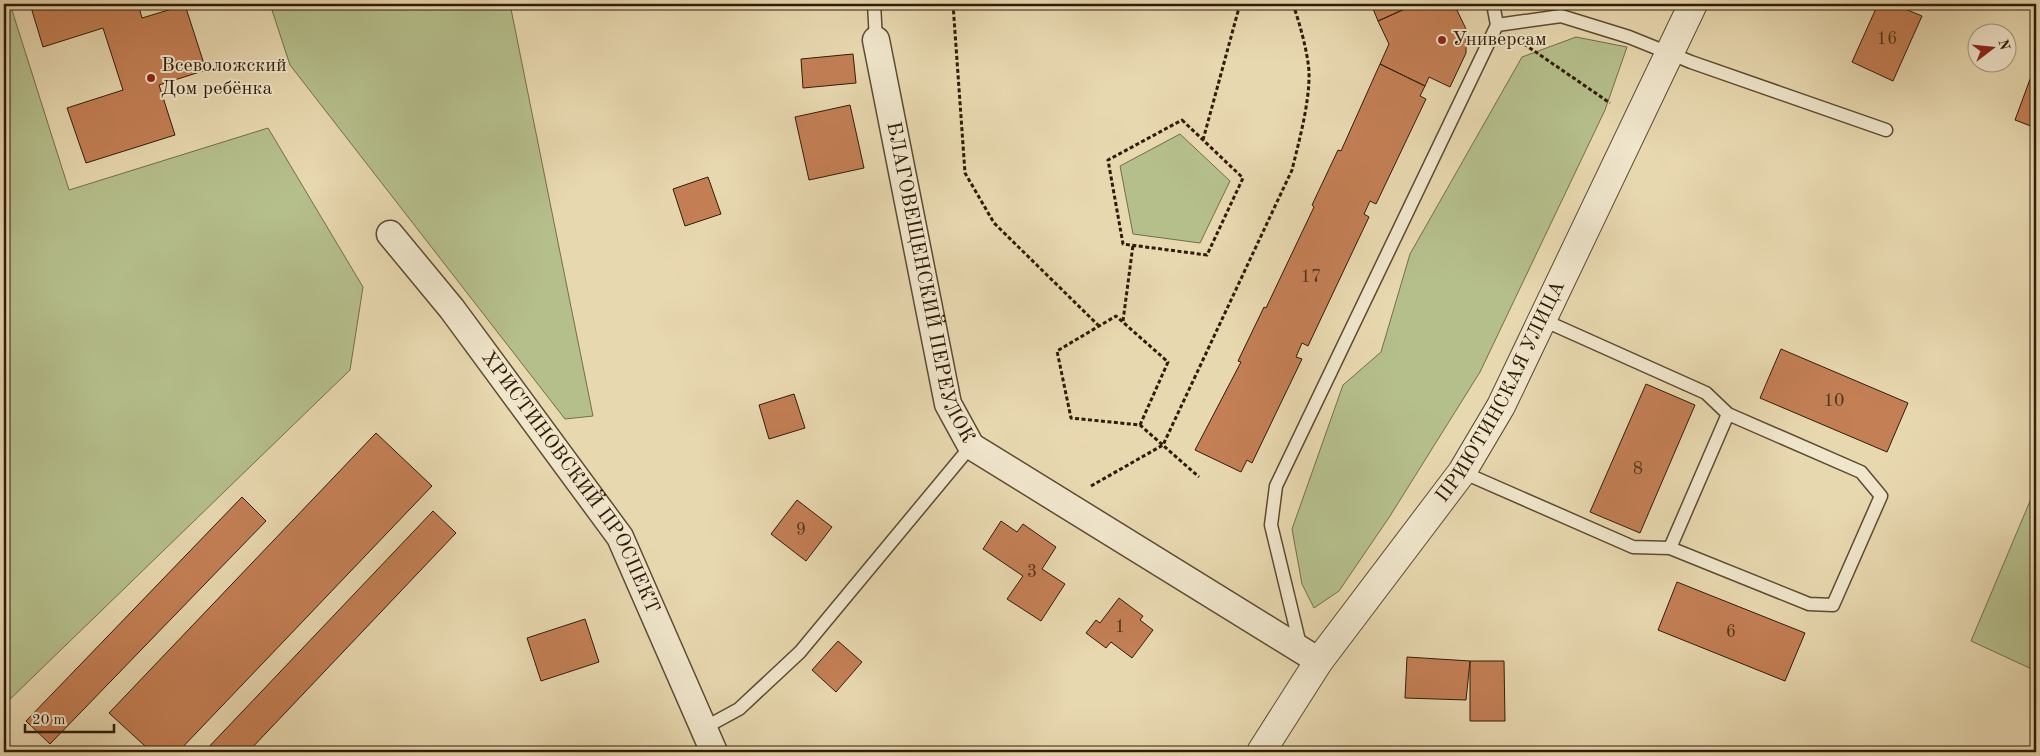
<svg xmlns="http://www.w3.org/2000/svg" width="2040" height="756" viewBox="0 0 2040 756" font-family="'Old Standard TT',serif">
<rect width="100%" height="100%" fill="#e8d8b0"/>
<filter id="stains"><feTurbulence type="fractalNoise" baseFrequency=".004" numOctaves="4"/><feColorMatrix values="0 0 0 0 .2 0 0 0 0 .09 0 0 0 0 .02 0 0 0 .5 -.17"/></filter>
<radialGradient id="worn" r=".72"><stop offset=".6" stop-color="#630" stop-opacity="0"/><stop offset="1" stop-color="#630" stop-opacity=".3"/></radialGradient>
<!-- green -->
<path fill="#b5bf8c" stroke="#726e49" d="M4 4H10L69 190 268 128 363 287 350 370 4 705Z
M270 4H510L593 416 565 419 290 65Z
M1576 37 1627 47 1605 110 1480 372 1390 516 1339 591 1314 608 1302 584 1292 529 1343 385 1381 352 1410 254 1522 57Z
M1180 134 1230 181 1200 243 1133 234 1120 166Z
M2036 487V671L1971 641Z"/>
<!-- building -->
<path fill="#c47f55" stroke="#2f1c06" d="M30 4H138L142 18 185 5 206 70 159 85 175 135 86 163 67 108 123 90 103 28 43 47Z
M1371 4H1416L1378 21Z
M1416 4H1435L1436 6 1454 4 1466 29V53L1450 87 1429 77 1425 86 1380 64 1389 44 1378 21Z
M1878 4H1893L1922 16 1893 81 1852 62Z
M853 54 856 83 803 88 801 59Z
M2036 63V128L2015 120Z
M1380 64 1425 86 1420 96 1426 99 1376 204 1370 201 1364 214 1369 217 1308 346 1302 343 1296 357 1302 359 1252 463 1247 460 1241 472 1195 450 1241 362 1238 361 1264 307 1266 308 1314 207 1312 205 1338 150 1341 151Z
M850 105 864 168 809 180 795 117Z
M708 177 721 214 685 226 673 189Z
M1781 349 1908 403 1887 452 1760 398Z
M1646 384 1695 405 1640 533 1590 512Z
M794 394 805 428 769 439 759 405Z
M376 433 432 486 178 752H139L145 746 109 713Z
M242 497 266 521 50 744 26 721Z
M797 500 832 527 806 561 771 534Z
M433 511 456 533 248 752H204Z
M1001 521 1017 532 1023 524 1056 547 1042 569 1065 584 1041 621 1007 599 1023 576 983 549Z
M1677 582 1805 633 1785 681 1658 630Z
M1119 598 1143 616 1140 620 1153 630 1132 658 1111 642 1106 648 1086 633 1096 620 1100 623Z
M585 619 599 662 541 681 527 638Z
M838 641 862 662 836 692 812 670Z
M1407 657 1470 661 1466 700 1405 698Z
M1470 661H1504L1505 721H1470Z"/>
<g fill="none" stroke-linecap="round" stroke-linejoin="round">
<!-- service casing -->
<g stroke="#5d4b30" stroke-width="15">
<path id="service" d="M874 4 876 40
M1493 4 1497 25
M1462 472 1633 547 1670 548 1809 604 1833 605 1881 496 1861 472 1728 414 1706 393 1543 320
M1670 548 1728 414
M1301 649 1271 525 1276 486 1497 25 1561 16 1629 37 1691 62 1886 130
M704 728 739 709 800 652 971 446"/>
</g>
<!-- minor casing -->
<g stroke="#5d4b30" stroke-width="29">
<g id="minor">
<path id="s1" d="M876 40 948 404 971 446 1319 661"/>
<path id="s2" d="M390 234 452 309 620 537 714 752"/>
</g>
</g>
<!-- tertiary casing -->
<g stroke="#5d4b30" stroke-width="30">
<g id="tertiary">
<path id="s3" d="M1261 752 1319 661 1462 472 1501 406 1693 4"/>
</g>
</g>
<!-- path -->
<path stroke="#2f1c06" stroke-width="3" stroke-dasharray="4 2.5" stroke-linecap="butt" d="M953 4 965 173 994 223 1099 326
M1524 44 1610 103
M1182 120 1243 178 1207 255 1123 244 1108 160Z
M1203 140 1240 4
M1123 321 1133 245
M1140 425 1168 362 1116 316 1057 351 1071 418 1140 425 1199 477
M1091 486 1163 445 1292 170C1299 141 1310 102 1309 71 1307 49 1300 25 1293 4"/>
<!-- service -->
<use href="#service" stroke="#f0e6cc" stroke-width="12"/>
<!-- minor -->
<use href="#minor" stroke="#f0e6cc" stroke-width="26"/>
<!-- tertiary -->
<use href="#tertiary" stroke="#f0e6cc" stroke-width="28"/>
</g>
<!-- markers -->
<g fill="#8f2418" stroke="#f0e6cc" stroke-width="2">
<circle cx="1442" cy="40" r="5"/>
<circle cx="151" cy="78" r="5"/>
</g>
<g text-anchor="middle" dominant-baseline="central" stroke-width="4" stroke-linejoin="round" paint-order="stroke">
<!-- number labels -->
<g font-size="18" fill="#54351a">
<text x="1887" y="39">16</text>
<text x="1311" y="277">17</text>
<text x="1834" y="401">10</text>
<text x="1638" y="469">8</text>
<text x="801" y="530">9</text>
<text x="1032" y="572">3</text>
<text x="1120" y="627">1</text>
<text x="1731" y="632">6</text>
</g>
<!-- poi labels -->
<g font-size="20" fill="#2f1c06" stroke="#f0e6cc" text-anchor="start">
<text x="1452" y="40">Универсам</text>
<text x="161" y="66">Всеволожский<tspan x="161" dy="23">Дом ребёнка</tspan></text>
</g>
<!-- street labels -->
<g font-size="20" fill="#2f1c06" stroke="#f0e6cc">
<text stroke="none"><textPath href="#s1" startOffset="249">БЛАГОВЕЩЕНСКИЙ ПЕРЕУЛОК</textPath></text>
<text stroke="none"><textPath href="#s3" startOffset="434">ПРИЮТИНСКАЯ УЛИЦА</textPath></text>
<text stroke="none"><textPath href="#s2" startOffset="308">ХРИСТИНОВСКИЙ ПРОСПЕКТ</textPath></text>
</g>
</g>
<!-- margin -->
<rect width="2040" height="756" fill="none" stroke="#e8d8b0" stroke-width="20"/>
<rect x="5" y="5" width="2030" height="746" fill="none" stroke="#2f1c06" stroke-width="2.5"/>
<rect x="10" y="10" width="2020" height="736" fill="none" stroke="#2f1c06"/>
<!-- north arrow -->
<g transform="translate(1992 48) rotate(74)"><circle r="24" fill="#f0e6cc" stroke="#a3957d"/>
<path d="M0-4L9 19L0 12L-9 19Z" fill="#8f2418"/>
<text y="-8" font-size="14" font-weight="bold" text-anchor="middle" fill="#2f1c06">N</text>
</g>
<!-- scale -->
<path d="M25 724v8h89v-8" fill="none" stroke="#2f1c06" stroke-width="2.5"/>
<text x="32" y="724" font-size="15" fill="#2f1c06" stroke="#f0e6cc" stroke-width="4" paint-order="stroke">20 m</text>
<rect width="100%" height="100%" filter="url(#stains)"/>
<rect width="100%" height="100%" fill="url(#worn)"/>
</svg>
